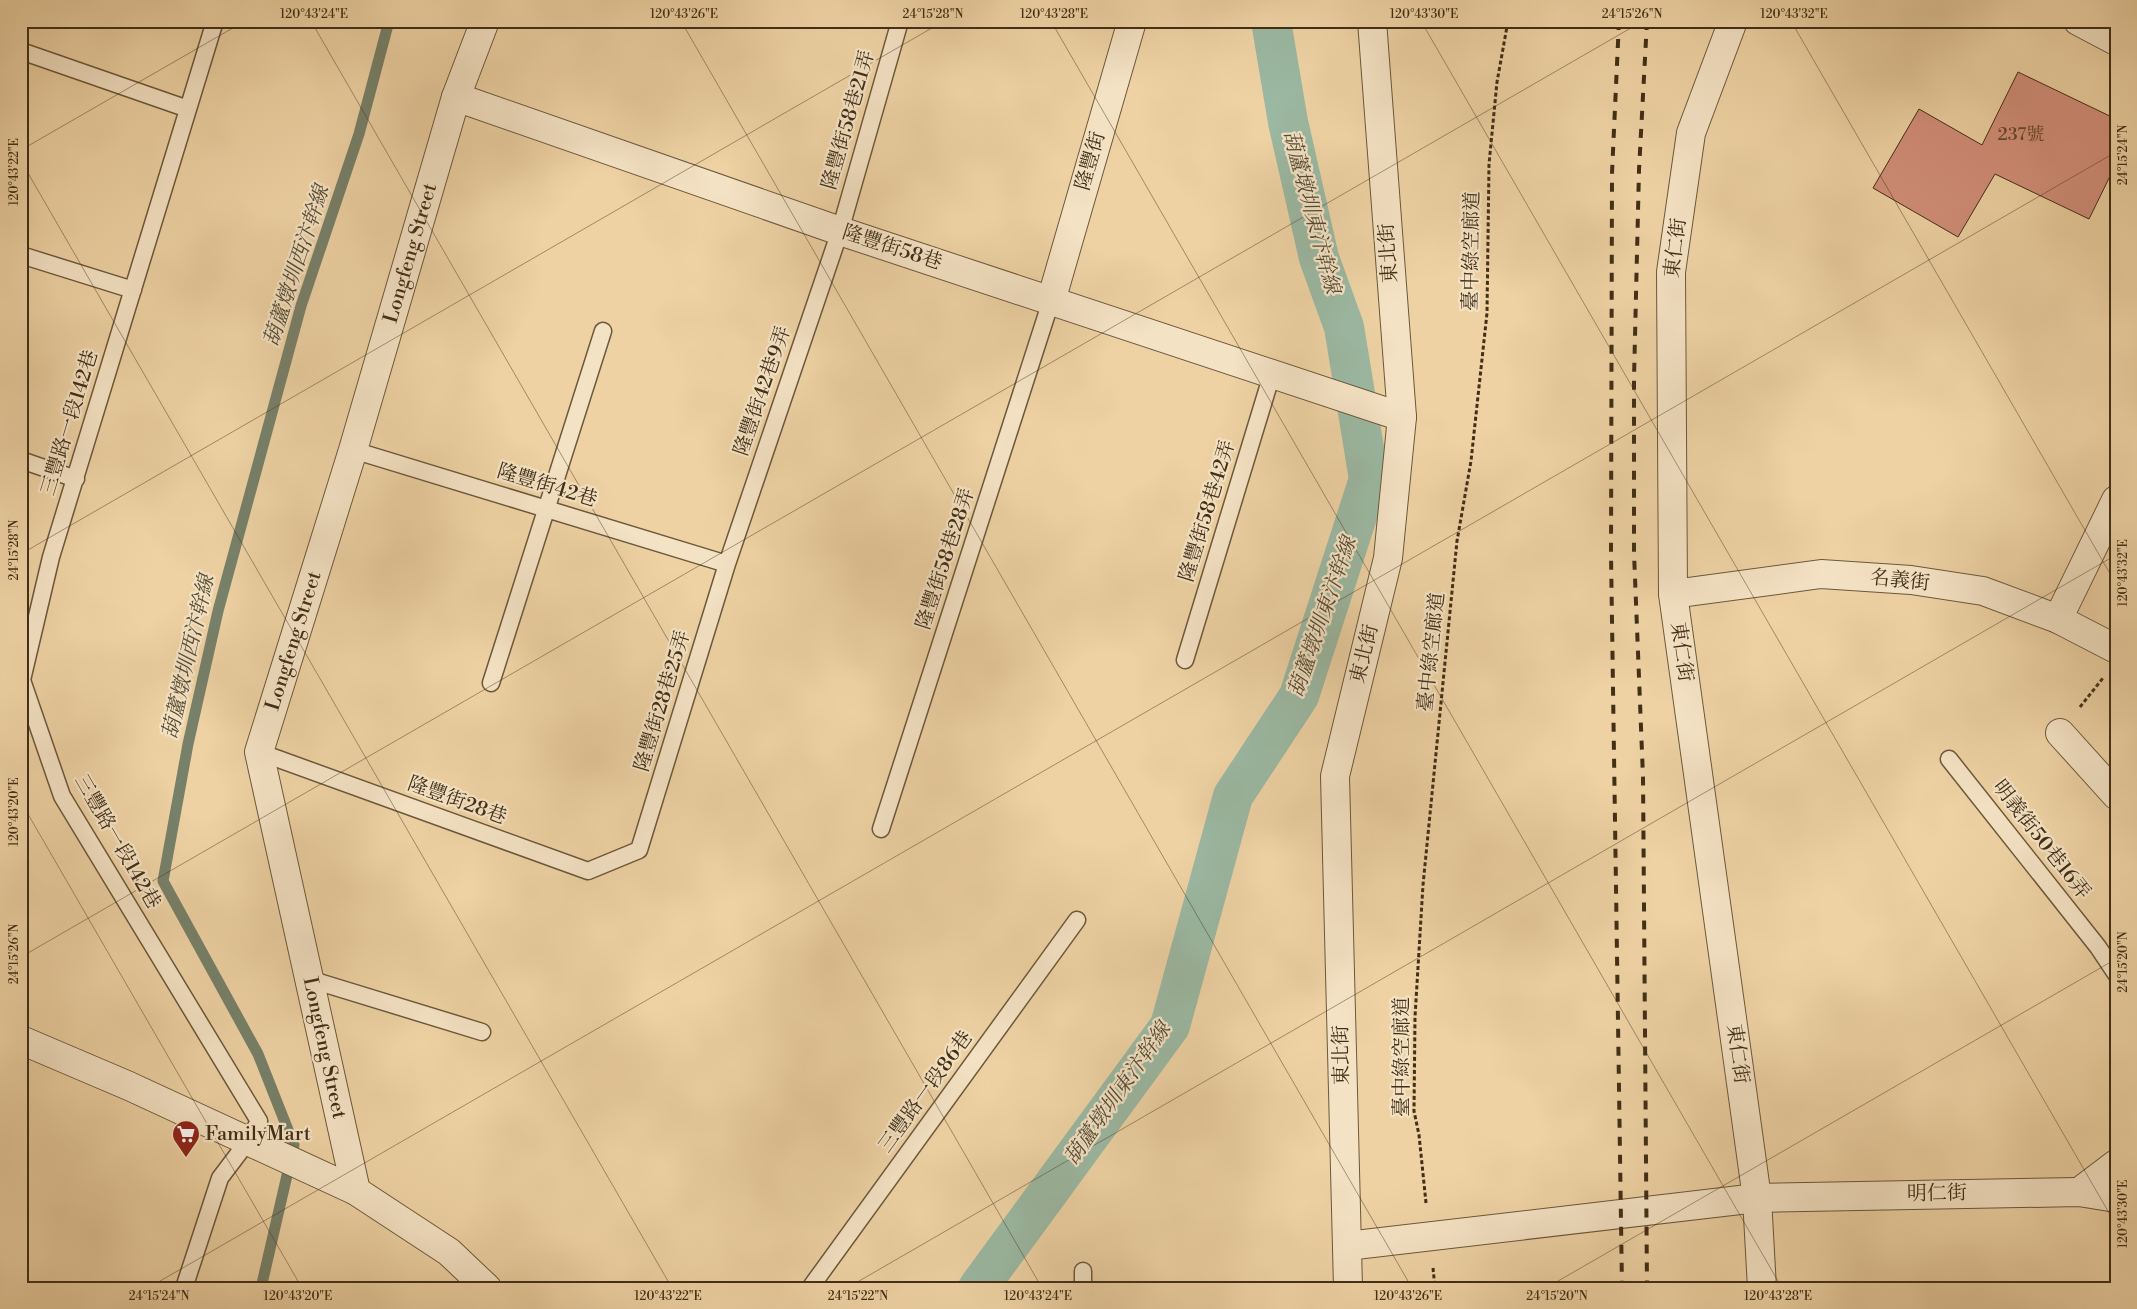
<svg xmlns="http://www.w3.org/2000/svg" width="2137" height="1309" viewBox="0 0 2137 1309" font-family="'Libre Bodoni','Noto Serif TC',serif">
<rect width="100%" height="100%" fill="#eed2a4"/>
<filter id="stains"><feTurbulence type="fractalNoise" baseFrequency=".004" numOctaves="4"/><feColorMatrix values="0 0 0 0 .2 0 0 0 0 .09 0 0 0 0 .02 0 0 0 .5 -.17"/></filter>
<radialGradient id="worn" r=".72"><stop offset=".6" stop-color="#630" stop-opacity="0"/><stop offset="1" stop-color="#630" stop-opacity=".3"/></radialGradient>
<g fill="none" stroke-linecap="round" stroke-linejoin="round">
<!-- stream -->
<path stroke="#77816a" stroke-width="11" d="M261 1288 294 1145 258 1054 163 881 188 744 218 611 301 306 359 134 389 21"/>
<!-- canal -->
<path stroke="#9bb8a2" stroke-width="40" d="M978 1288 1170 1026 1233 796 1299 696 1369 479 1344 327 1319 258 1288 122 1271 21"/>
</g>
<!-- building -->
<path fill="#d28f7a" stroke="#412f17" d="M2018 72 2116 119V164L2089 219 1995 174 1958 237 1873 188 1919 109 1982 145Z"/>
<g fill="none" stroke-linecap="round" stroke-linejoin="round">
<!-- service casing -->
<g stroke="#6c583a" stroke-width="19">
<path id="service" d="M21 51 188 109
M21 255 133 290
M353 450 727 564
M21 460 76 479
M1185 660 1272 374
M491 683 603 331
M259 752 588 871 639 850 727 564 840 231 900 21
M1949 759 2098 947 2116 974
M881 829 1051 301
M309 979 482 1032
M1083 1271V1288
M184 1288 220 1178 248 1141 259 1121 62 796 22 680 51 557 215 21
M810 1288 1077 920"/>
</g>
<!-- minor casing -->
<g stroke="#6c583a" stroke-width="30">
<g id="minor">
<path d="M1733 21 1691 133 1671 272 1673 594 1757 1198 1762 1288"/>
<path d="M2078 21 2116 41"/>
<path d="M456 97 840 231 1402 417"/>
<path d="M1051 301 1132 21"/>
<path d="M1673 594 1821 574 1911 580 1983 591 2058 619 2116 649"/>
<path d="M2058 619 2116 500"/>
<path d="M2060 733 2116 795"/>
<path id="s1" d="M356 1191 259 752 353 450 456 97 485 21"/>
<path d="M2079 1192 2116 1164"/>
<path d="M1347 1246 1757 1198 2079 1192 2116 1198"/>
<path d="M1348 1288 1335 776 1388 558 1402 417 1372 21"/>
</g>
</g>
<!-- tertiary casing -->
<g stroke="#6c583a" stroke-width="30">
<path id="tertiary" d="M21 1040 129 1086 356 1191 449 1252 487 1288"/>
</g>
<!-- path -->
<path stroke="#412f17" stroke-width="3" stroke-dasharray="4 2.5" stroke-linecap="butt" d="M2080 707 2103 678
M1426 1203 1419 1135 1414 1111 1415 1017 1423 885 1457 541 1471 461 1487 313 1489 164 1497 82 1508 21
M1433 1268 1435 1288"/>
<!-- service -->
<use href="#service" stroke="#f4e2c4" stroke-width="16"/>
<!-- minor -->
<use href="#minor" stroke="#f4e2c4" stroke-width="28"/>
<!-- tertiary -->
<use href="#tertiary" stroke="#f4e2c4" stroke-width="28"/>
<!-- rail -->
<path stroke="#412f17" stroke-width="4" stroke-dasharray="9 9" stroke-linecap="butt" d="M1619 21 1612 173 1611 554 1622 1288
M1647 21 1639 170 1634 378V553L1643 777 1647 1288"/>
</g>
<!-- ticks -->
<path fill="none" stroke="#412f17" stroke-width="1" stroke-opacity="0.45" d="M311 21 1042 1288M681 21 1412 1288M1051 21 1782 1288M1421 21 2116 1225M1791 21 2116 584M21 150 245 21M21 161 672 1288M21 554 944 21M21 802 302 1288M21 957 1643 21M148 1288 2116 152M847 1288 2116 555M1546 1288 2116 959"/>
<!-- icons -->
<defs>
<g id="supermarket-pin" transform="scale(1.4375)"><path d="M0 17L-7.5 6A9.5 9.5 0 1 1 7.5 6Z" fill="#8f2418" stroke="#f4e2c4"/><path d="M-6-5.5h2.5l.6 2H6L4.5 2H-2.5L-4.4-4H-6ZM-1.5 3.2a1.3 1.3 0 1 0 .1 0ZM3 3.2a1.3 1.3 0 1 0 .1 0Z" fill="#fff"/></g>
</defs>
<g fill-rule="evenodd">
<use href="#supermarket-pin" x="186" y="1134"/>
</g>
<g text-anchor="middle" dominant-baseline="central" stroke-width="4.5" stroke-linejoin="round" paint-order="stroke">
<!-- number labels -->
<g font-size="18" fill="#654730">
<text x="2021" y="134">237號</text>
</g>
<!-- street labels -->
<g font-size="20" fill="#412f17" stroke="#f4e2c4">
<text transform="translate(849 120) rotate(-74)">隆豐街58巷21弄</text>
<text transform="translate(1091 161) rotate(-74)">隆豐街</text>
<text transform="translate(892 248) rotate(18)">隆豐街58巷</text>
<text transform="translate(1676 248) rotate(-83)">東仁街</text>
<text transform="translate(1472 251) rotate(-89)">臺中綠空廊道</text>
<text stroke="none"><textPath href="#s1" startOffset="971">Longfeng Street</textPath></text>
<text transform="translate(1389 253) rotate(-94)">東北街</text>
<text transform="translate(763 391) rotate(-71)">隆豐街42巷9弄</text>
<text transform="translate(70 423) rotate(-73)">三豐路一段142巷</text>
<text transform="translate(547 486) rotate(17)">隆豐街42巷</text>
<text transform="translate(1208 511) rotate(-73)">隆豐街58巷42弄</text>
<text transform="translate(946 559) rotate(-72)">隆豐街58巷28弄</text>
<text transform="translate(1900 581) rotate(6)">名義街</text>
<text stroke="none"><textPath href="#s1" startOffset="566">Longfeng Street</textPath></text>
<text transform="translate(1432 652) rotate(-84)">臺中綠空廊道</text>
<text transform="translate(1681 652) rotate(82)">東仁街</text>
<text transform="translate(1365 654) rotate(-76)">東北街</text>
<text transform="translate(663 701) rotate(-73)">隆豐街28巷25弄</text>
<text transform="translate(457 801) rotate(20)">隆豐街28巷</text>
<text transform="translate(2041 840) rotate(52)">明義街50巷16弄</text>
<text transform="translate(117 842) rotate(60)">三豐路一段142巷</text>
<text transform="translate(324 1048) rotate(78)">Longfeng Street</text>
<text transform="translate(1737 1054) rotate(82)">東仁街</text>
<text transform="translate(1342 1055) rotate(-91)">東北街</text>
<text transform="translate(1402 1057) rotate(-90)">臺中綠空廊道</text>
<text transform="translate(926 1092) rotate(-54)">三豐路一段86巷</text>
<text transform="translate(1937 1194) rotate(-1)">明仁街</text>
</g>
<!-- poi labels -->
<g font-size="20" fill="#412f17" stroke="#f4e2c4" text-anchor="start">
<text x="205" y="1134">FamilyMart</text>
</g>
<!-- water labels -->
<g font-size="21" font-style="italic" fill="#534a33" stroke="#f4e2c4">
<text transform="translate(1311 212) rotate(75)">葫蘆墩圳東汴幹線</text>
<text transform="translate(297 266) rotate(-72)">葫蘆燉圳西汴幹線</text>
<text transform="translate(1323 617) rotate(-71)">葫蘆墩圳東汴幹線</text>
<text transform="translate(189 657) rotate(-77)">葫蘆燉圳西汴幹線</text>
<text transform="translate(1118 1094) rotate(-55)">葫蘆墩圳東汴幹線</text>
</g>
</g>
<!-- margin -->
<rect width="2137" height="1309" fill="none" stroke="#eed2a4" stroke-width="55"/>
<rect x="28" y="28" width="2082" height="1254" fill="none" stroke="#412f17" stroke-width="2"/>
<g font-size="12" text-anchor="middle" fill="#412f17">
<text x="314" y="18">120°43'24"E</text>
<text x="684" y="18">120°43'26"E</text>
<text x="933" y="18">24°15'28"N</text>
<text x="1054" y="18">120°43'28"E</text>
<text x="1424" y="18">120°43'30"E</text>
<text x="1632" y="18">24°15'26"N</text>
<text x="1794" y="18">120°43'32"E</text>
<text transform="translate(2123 155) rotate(-90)" y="4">24°15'24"N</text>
<text transform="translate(14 172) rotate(-90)" y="4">120°43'22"E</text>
<text transform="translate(14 550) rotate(-90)" y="4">24°15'28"N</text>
<text transform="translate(2123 573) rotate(-90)" y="4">120°43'32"E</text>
<text transform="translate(14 812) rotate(-90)" y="4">120°43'20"E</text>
<text transform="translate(14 954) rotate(-90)" y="4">24°15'26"N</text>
<text transform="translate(2123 962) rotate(-90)" y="4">24°15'20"N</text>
<text transform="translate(2123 1214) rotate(-90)" y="4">120°43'30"E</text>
<text x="159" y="1300">24°15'24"N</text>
<text x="298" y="1300">120°43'20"E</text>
<text x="668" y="1300">120°43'22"E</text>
<text x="858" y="1300">24°15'22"N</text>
<text x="1038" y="1300">120°43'24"E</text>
<text x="1408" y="1300">120°43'26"E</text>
<text x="1557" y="1300">24°15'20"N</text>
<text x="1778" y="1300">120°43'28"E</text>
</g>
<rect width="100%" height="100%" filter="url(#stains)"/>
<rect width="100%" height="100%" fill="url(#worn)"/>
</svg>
